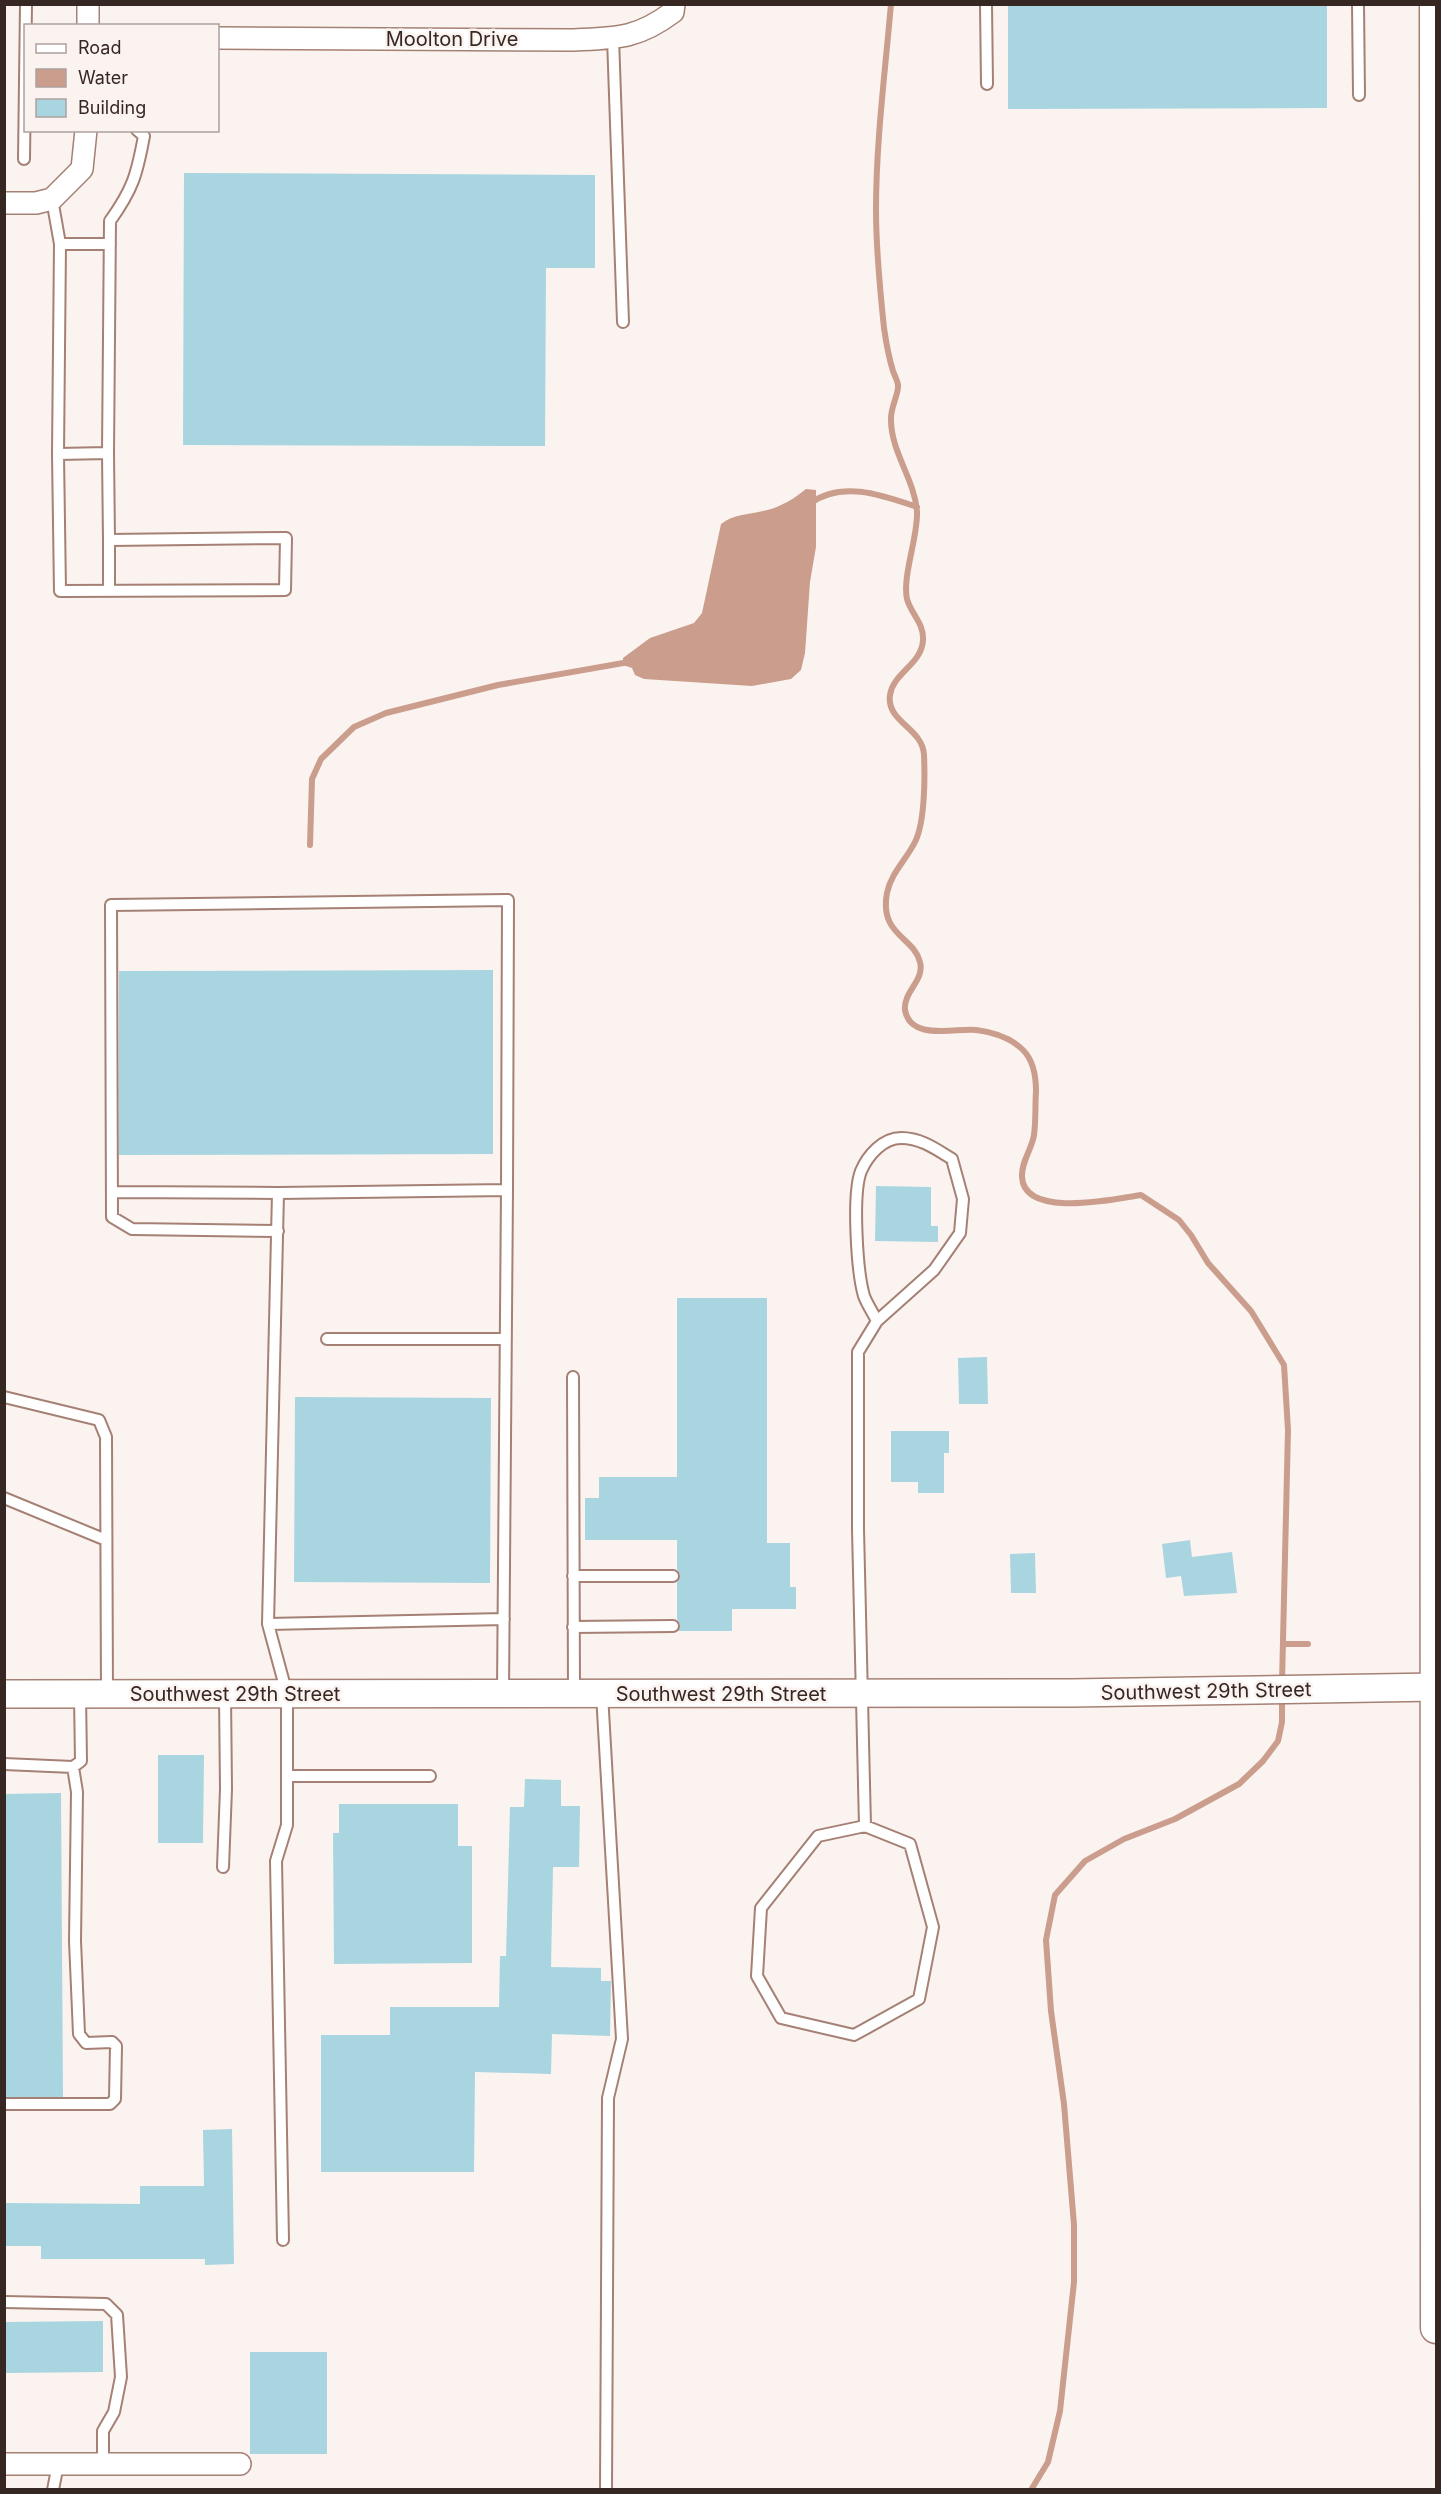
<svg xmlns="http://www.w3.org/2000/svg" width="1441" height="2494" viewBox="0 0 1441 2494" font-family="Inter,sans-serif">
<rect width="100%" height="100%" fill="#fbf3f0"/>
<!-- water -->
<path fill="#cb9d8d" d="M806 489 816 490V547L810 582 805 653 801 670 791 679 752 686 644 679 635 675 632 668 623 665V658L650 638 694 623 702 613 721 524C734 514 747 515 763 511 779 508 794 499 806 489Z"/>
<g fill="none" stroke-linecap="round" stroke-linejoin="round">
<!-- stream -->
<path stroke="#cb9d8d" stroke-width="6" d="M891 4C885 73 876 142 876 210 876 249 880 290 884 328 886 342 889 358 893 371 894 374 898 382 898 385 899 394 890 408 891 420 891 452 915 480 917 512 918 537 902 577 907 599 911 614 924 623 923 640 922 664 893 673 890 695 886 722 923 728 924 755 925 778 925 822 915 842 906 860 891 873 887 893 879 935 914 937 920 962 925 980 903 992 905 1010 910 1041 955 1028 976 1030 992 1032 1011 1038 1023 1050 1034 1061 1036 1076 1036 1091 1035 1105 1036 1121 1034 1135 1032 1149 1021 1162 1022 1177 1024 1219 1115 1199 1141 1195L1179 1220 1191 1235 1208 1263 1251 1311 1284 1365 1288 1430 1282 1683
M809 504C842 480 882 495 917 507
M310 845 312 779 321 759 354 727 386 713 498 685 629 662
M1284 1644H1308
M1031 2490 1048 2462 1060 2411 1074 2282V2225L1064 2104 1051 2011 1046 1940 1055 1895 1085 1861 1124 1839 1175 1819 1239 1784 1263 1761 1278 1741 1282 1722V1696"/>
</g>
<!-- building -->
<path fill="#a8d5e0" d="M1008 4H1327V108L1008 109Z
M184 173 595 175V268H546L545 446 183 445Z
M493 970V1154L119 1155V971Z
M876 1186 931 1187V1226H938V1242L875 1241Z
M677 1298H767V1543H790V1587H796V1609H732V1631H678L680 1625 677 1619V1583L680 1575 677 1569V1540H585V1498H599V1477H677Z
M987 1357 988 1404H959L958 1358Z
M295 1397 491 1398 490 1583 294 1582Z
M891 1431H949V1453H944V1493H918V1482H891Z
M1190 1540 1192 1557 1232 1552 1237 1593 1184 1596 1181 1576 1166 1578 1162 1544Z
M1035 1553 1036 1593H1011L1010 1554Z
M158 1755H204L203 1843H158Z
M525 1779 561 1780V1806H580L579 1867H553L551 1967 601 1968V1981H611L610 2036 552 2034 551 2074 475 2072 474 2172H321V2035H390V2007H499L500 1956H506L510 1807H524Z
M61 1793 63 2097H4V1794Z
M339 1804H458V1846H472V1963L334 1964 333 1833H339Z
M232 2129 234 2264 205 2265V2259H41V2246H4V2203L140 2204V2186H204L203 2130Z
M103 2321V2372L4 2373V2322Z
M250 2352H327V2454H250Z"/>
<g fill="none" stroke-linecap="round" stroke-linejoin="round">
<!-- service casing -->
<g stroke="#a58074" stroke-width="14">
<path id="service" d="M986 4 987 84
M1358 4 1359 95
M613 38 623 322
M24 159 26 4
M52 199 60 244 58 454 108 453 110 221C133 189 137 174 144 136L137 130
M60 244H110
M58 454 60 591 285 590 286 538 109 540 108 453
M109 540V591
M112 1192 278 1193
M278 1231 132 1229 112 1217 111 905 508 900 507 1190
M327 1339H506
M573 1377 574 1694
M4 1397 99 1420 106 1437 107 1694
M4 1498 106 1540
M573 1576H673
M268 1624 504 1619
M573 1627 673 1626
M602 1694 622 2039 608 2098 606 2490
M4 1764 73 1767 81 1761 80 1695
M287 1776H430
M865 1826 818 1836 761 1908 757 1976 781 2018 854 2035 919 1999 933 1927 910 1844 865 1826 858 1529V1352L877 1321 934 1270 960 1233 963 1199 952 1159C936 1149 921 1138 901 1138 883 1138 868 1155 861 1171 852 1194 857 1272 864 1296 867 1304 873 1313 877 1321
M223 1867 226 1789 225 1695
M4 2104H110L115 2099 116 2046 112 2042 86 2043 79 2034 75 1941 77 1792 73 1767
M283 2240 276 1861 287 1825V1694L268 1624 278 1193 507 1190 503 1692
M4 2302 106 2304 117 2315 121 2377 114 2412 103 2431V2464
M53 2490 58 2464"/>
</g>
<!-- minor casing -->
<g stroke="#a58074" stroke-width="24">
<path id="minor" d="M88 4V26
M218 38 574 40C616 38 637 39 673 12L674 4
M4 203H36L52 199 82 169 86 130
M4 2464H240"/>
</g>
<!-- tertiary casing -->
<g stroke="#a58074" stroke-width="30">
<path id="tertiary" d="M4 1694 1071 1693 1436 1687"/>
</g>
<!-- secondary casing -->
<g stroke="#a58074" stroke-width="33">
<path id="secondary" d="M1435 4 1436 2328"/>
</g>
<!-- service -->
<use href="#service" stroke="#fff" stroke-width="10"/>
<!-- minor -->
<use href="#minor" stroke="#fff" stroke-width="21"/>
<!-- tertiary -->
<use href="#tertiary" stroke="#fff" stroke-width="27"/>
<!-- secondary -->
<use href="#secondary" stroke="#fff" stroke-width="30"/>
</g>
<g text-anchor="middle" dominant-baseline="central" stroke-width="5" stroke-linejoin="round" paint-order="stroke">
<!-- street labels -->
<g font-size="20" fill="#372722" stroke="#fbf3f0">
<text x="452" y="39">Moolton Drive</text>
<text transform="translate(1206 1691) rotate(-1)">Southwest 29th Street</text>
<text x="235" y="1694">Southwest 29th Street</text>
<text x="721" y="1694">Southwest 29th Street</text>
</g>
</g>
<!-- border -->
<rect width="1441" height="2494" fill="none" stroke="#372722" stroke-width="12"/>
<!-- legend -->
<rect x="24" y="24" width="195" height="108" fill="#fbf3f0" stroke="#ada19e" stroke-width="1.5"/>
<rect x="36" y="44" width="30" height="9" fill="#ffffff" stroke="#ada19e" stroke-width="1.5"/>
<text x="78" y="54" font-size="18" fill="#372722">Road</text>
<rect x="36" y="69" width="30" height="18" fill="#cb9d8d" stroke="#ada19e" stroke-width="1.5"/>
<text x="78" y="84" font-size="18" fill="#372722">Water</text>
<rect x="36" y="99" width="30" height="18" fill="#a8d5e0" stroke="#ada19e" stroke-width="1.5"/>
<text x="78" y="114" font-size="18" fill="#372722">Building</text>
</svg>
